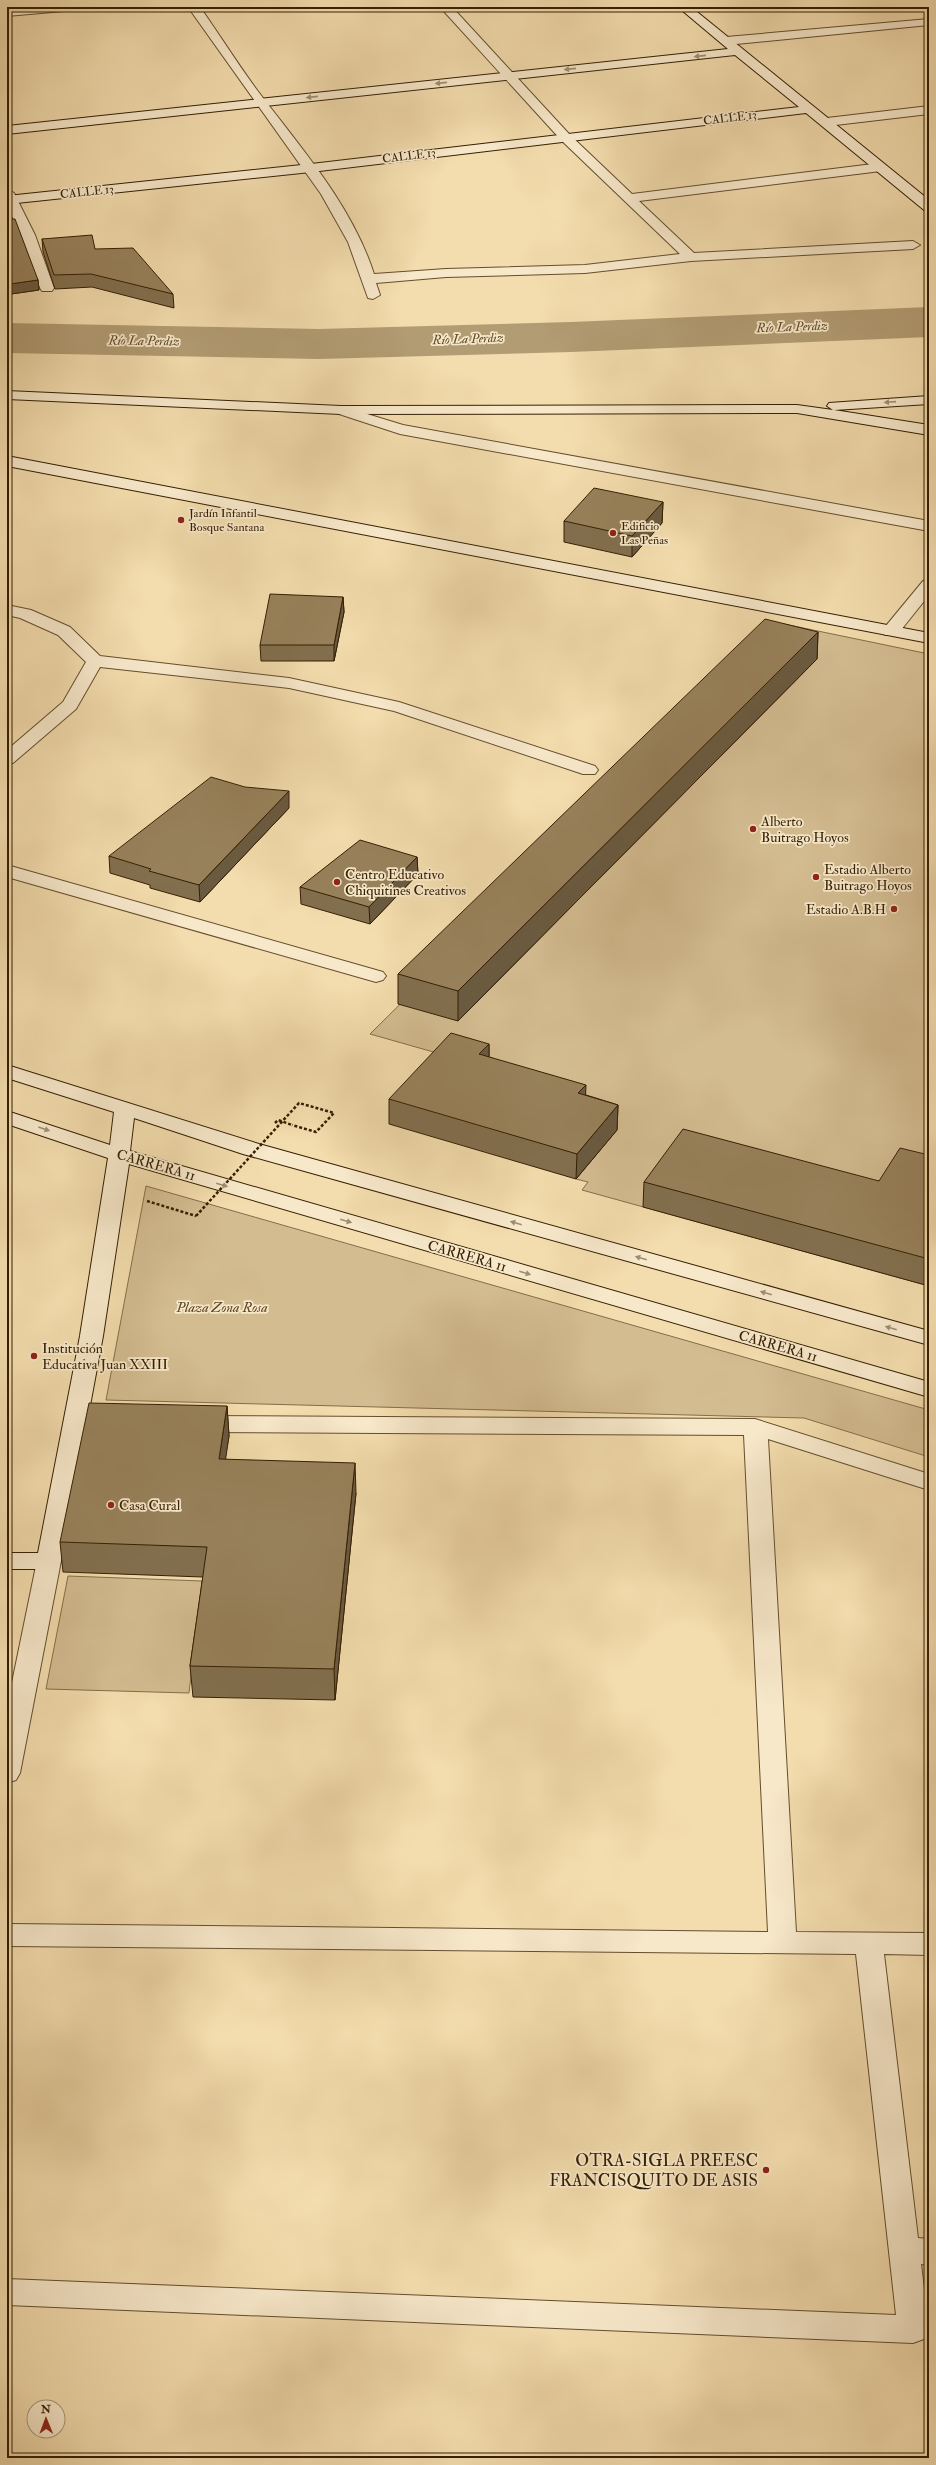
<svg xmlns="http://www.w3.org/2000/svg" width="936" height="2465" viewBox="0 0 936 2465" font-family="'IM FELL Double Pica',serif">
<rect width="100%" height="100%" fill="#f3dcad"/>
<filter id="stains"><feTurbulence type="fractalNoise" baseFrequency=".005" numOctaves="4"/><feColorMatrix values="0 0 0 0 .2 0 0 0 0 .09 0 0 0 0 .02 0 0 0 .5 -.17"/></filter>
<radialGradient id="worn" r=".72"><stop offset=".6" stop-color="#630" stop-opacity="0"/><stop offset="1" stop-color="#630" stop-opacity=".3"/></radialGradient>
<!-- green -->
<path fill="#d3bc90" stroke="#846e49" d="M784 624 929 654V1286L582 1190 588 1182 576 1179 451 1057 370 1034Z
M146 1186 929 1410V1457L804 1418 106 1400Z
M68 1576 202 1581 189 1693 46 1689Z"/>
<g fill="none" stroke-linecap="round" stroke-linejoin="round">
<!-- river -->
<path fill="#b29c73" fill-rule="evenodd" d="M929 307V337L571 352 319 359 7 353V323L319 329 571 322Z"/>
<!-- street casing -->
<g stroke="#644e2d" stroke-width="2">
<path id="street" d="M36 7H81L75 10 7 16V10Z
M188 7H200C219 34 237 63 257 90 300 147 352 205 374 274L446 269 585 265 680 254 562 141 440 7H452L570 135 632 194 881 163 887 167 881 171 639 201 694 253 913 241 920 245 913 249 691 261 585 273 446 277 376 283 380 295 373 299 368 298 348 242 321 194Z
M929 19V25L726 45 720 41 726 37Z
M929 106V114L827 126 821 122 827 118Z
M7 189 14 193 35 235 54 288 52 291H42L40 288 21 235 7 206Z
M341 406 403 425 929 521V531L400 434 336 413 334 410 336 407Z
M929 579V595L897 635H885L883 631 885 627 923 581Z
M7 605 31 610 70 627 100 656 289 678 399 702 595 766 598 770 595 774H583L394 711 289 688 100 667 76 709 13 763 7 764V750L63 702 86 662 58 635 20 618 7 615Z
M7 865 383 972 386 976 383 980 376 982 369 980 7 877Z
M198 1416 755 1419 929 1474V1490L768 1439 796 1932 929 1933V1955L884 1954 918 2238 929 2239V2265L921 2264 929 2329 924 2339 913 2343 7 2305V2279L896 2315 856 1954 7 1946V1924L768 1932 744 1435 198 1432 190 1429 186 1424 190 1419Z
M49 1553 58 1555 61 1561 20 1773 16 1780 7 1783V1707L37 1561 40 1555Z"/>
</g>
<!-- secondary casing -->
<g stroke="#341f02" stroke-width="2">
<path id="secondary" d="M678 7H691L929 200V211L924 210 806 113 311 172 7 204V196L311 164 799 107 735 55 7 134V126L728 49Z
M7 391 341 406 797 405 833 410 827 406 829 403 929 396V404L834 410 929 425V435L797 413 341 414 7 399Z
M7 456 929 633V643L7 466Z
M7 1065 259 1144 929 1331V1345L243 1154 134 1118 130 1151 929 1382V1397L129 1164 103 1336 61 1561 58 1567 49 1569H7V1553H38L80 1336 108 1158 7 1124V1111L110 1145 114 1112 7 1078Z"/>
</g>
<!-- path -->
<path stroke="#341f02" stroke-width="2.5" stroke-dasharray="3 2" stroke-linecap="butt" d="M275 1123 278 1120 292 1125
M147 1201 196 1216"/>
<!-- street -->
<use href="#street" fill="#f7e8ca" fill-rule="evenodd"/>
<!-- secondary -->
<use href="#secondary" fill="#f7e8ca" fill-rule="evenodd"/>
<!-- path-bridge -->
<path stroke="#341f02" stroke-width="2.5" stroke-dasharray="3 2" stroke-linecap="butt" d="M196 1216 299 1103 334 1113 316 1132 292 1125"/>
</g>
<!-- wall -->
<path fill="#826f4e" stroke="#341f02" d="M7 219 38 280 39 290 11 294 7 289Z
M42 239 95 249 173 294 174 308 92 287 55 289 43 252Z
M663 502 662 523 632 557 564 542V521Z
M343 597 344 612 334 661H261L260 645Z
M818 632 817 659 458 1021 398 1004V974Z
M289 808 200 902 150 888V885L110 873 109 856Z
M417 857 418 874 370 924 301 904 300 887Z
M489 1044V1057L586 1095 618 1105 617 1130 576 1179 389 1124V1099Z
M929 1155V1286L643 1207 644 1182 879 1181Z
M227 1406 229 1436 225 1459 356 1493 335 1700 193 1697 190 1666 203 1577 63 1572 60 1542Z"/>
<!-- shaded-wall -->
<path fill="#6a5a40" stroke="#341f02" d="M38 280 39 290 11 294 10 284Z
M663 502 662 523 632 557V536Z
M343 597 344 612 334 661V645Z
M818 632 817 659 458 1021V991Z
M289 791V808L200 902 199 885Z
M417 857 418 874 370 924 369 907Z
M489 1044V1068L479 1054Z
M586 1085 585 1110 578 1093Z
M618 1105 617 1130 576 1179 577 1154Z
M227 1406 229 1436 221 1490 219 1459Z
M355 1463 356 1493 335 1700 334 1669Z"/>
<!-- building -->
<path fill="#97815b" stroke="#341f02" d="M7 219H15L38 280 10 284 7 280Z
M92 235 95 249 133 248 173 294 91 274 54 275 42 239Z
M594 488 663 502 632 536 564 521Z
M270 594 343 597 334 645H260Z
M765 619 818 632 458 991 398 974Z
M211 777 245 787 289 791 199 885 149 871 151 869 109 856Z
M360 840 417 857 369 907 300 887Z
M451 1033 489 1044 479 1054 586 1085 578 1093 618 1105 577 1154 389 1099Z
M683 1129 879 1181 900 1148 929 1155V1259L644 1182Z
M89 1403 227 1406 219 1459 355 1463 334 1669 190 1666 207 1547 60 1542Z"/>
<!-- one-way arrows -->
<defs><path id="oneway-solid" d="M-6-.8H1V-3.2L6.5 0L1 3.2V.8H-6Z"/></defs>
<g fill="#9f8e70">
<use href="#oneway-solid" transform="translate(700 56) rotate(174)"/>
<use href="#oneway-solid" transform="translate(570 69) rotate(174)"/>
<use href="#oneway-solid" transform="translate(441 83) rotate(174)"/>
<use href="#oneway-solid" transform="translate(312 97) rotate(174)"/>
<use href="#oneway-solid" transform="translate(890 402) rotate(176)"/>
<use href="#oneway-solid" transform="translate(44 1129) rotate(19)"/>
<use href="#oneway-solid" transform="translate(222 1185) rotate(16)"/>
<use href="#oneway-solid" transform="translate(346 1221) rotate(16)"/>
<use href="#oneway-solid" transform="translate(516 1223) rotate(-164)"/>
<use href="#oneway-solid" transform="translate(641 1258) rotate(-164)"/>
<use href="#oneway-solid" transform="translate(525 1273) rotate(16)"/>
<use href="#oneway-solid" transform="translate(766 1293) rotate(-164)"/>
<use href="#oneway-solid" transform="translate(891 1328) rotate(-164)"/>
</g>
<!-- markers -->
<g fill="#8f2418" stroke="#f7e8ca" stroke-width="1.5">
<circle cx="181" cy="520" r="4"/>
<circle cx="613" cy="533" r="4"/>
<circle cx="753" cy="829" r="4"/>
<circle cx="816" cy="877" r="4"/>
<circle cx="337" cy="882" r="4"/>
<circle cx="894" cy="909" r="4"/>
<circle cx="34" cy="1356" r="4"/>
<circle cx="111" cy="1505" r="4"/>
<circle cx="766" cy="2170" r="4"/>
</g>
<g text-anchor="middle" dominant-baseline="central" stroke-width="3.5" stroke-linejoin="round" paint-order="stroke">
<!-- far-street labels -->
<g font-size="12" fill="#341f02" stroke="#f7e8ca">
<text transform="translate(730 118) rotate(-7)">CALLE 13</text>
<text transform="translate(409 156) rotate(-7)">CALLE 13</text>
<text transform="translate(87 192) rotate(-6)">CALLE 13</text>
</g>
<!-- far-poi labels -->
<g font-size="12" fill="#341f02" stroke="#f7e8ca" text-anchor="start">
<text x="189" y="513">Jardín Infantil<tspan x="189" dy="14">Bosque Santana</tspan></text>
<text x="621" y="526">Edificio<tspan x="621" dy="14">Las Peñas</tspan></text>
</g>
<!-- far-water labels -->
<g font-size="13" font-style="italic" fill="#604b2a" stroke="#f7e8ca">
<text transform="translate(792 327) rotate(-2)">Río La Perdiz</text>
<text transform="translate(468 339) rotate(-2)">Río La Perdiz</text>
<text transform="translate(144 341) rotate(1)">Río La Perdiz</text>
</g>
<!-- poi labels -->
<g font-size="14" fill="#341f02" stroke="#f7e8ca" text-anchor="start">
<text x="761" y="821">Alberto<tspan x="761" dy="16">Buitrago Hoyos</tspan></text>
<text x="824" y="869">Estadio Alberto<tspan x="824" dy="16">Buitrago Hoyos</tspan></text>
<text x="345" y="874">Centro Educativo<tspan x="345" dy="16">Chiquitines Creativos</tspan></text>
<text x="886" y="909" text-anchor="end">Estadio A.B.H</text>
<text x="42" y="1348">Institución<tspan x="42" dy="16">Educativa Juan XXIII</tspan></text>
<text x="119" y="1505">Casa Cural</text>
</g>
<!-- street labels -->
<g font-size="14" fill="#341f02" stroke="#f7e8ca">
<text transform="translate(156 1165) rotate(16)">CARRERA 11</text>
<text transform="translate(467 1256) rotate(16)">CARRERA 11</text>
<text transform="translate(778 1346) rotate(16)">CARRERA 11</text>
</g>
<!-- park labels -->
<g font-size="14" font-style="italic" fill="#5c4626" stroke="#f7e8ca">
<text x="222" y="1307">Plaza Zona Rosa</text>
</g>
<!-- near-poi labels -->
<g font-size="17" fill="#341f02" stroke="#f7e8ca" text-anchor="end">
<text x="758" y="2160">OTRA-SIGLA PREESC<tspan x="758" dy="20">FRANCISQUITO DE ASIS</tspan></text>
</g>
</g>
<!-- margin -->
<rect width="936" height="2465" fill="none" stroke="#f3dcad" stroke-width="24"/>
<rect x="8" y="8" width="920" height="2449" fill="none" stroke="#341f02" stroke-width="2"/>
<rect x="12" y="12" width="912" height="2441" fill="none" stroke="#341f02"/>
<!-- north arrow -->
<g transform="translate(46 2419) rotate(359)"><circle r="19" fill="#f7e8ca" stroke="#a9987a"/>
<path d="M0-3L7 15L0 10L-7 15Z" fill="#8f2418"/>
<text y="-6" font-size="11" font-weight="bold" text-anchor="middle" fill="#341f02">N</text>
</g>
<rect width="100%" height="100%" filter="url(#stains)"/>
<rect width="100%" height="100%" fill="url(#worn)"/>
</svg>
